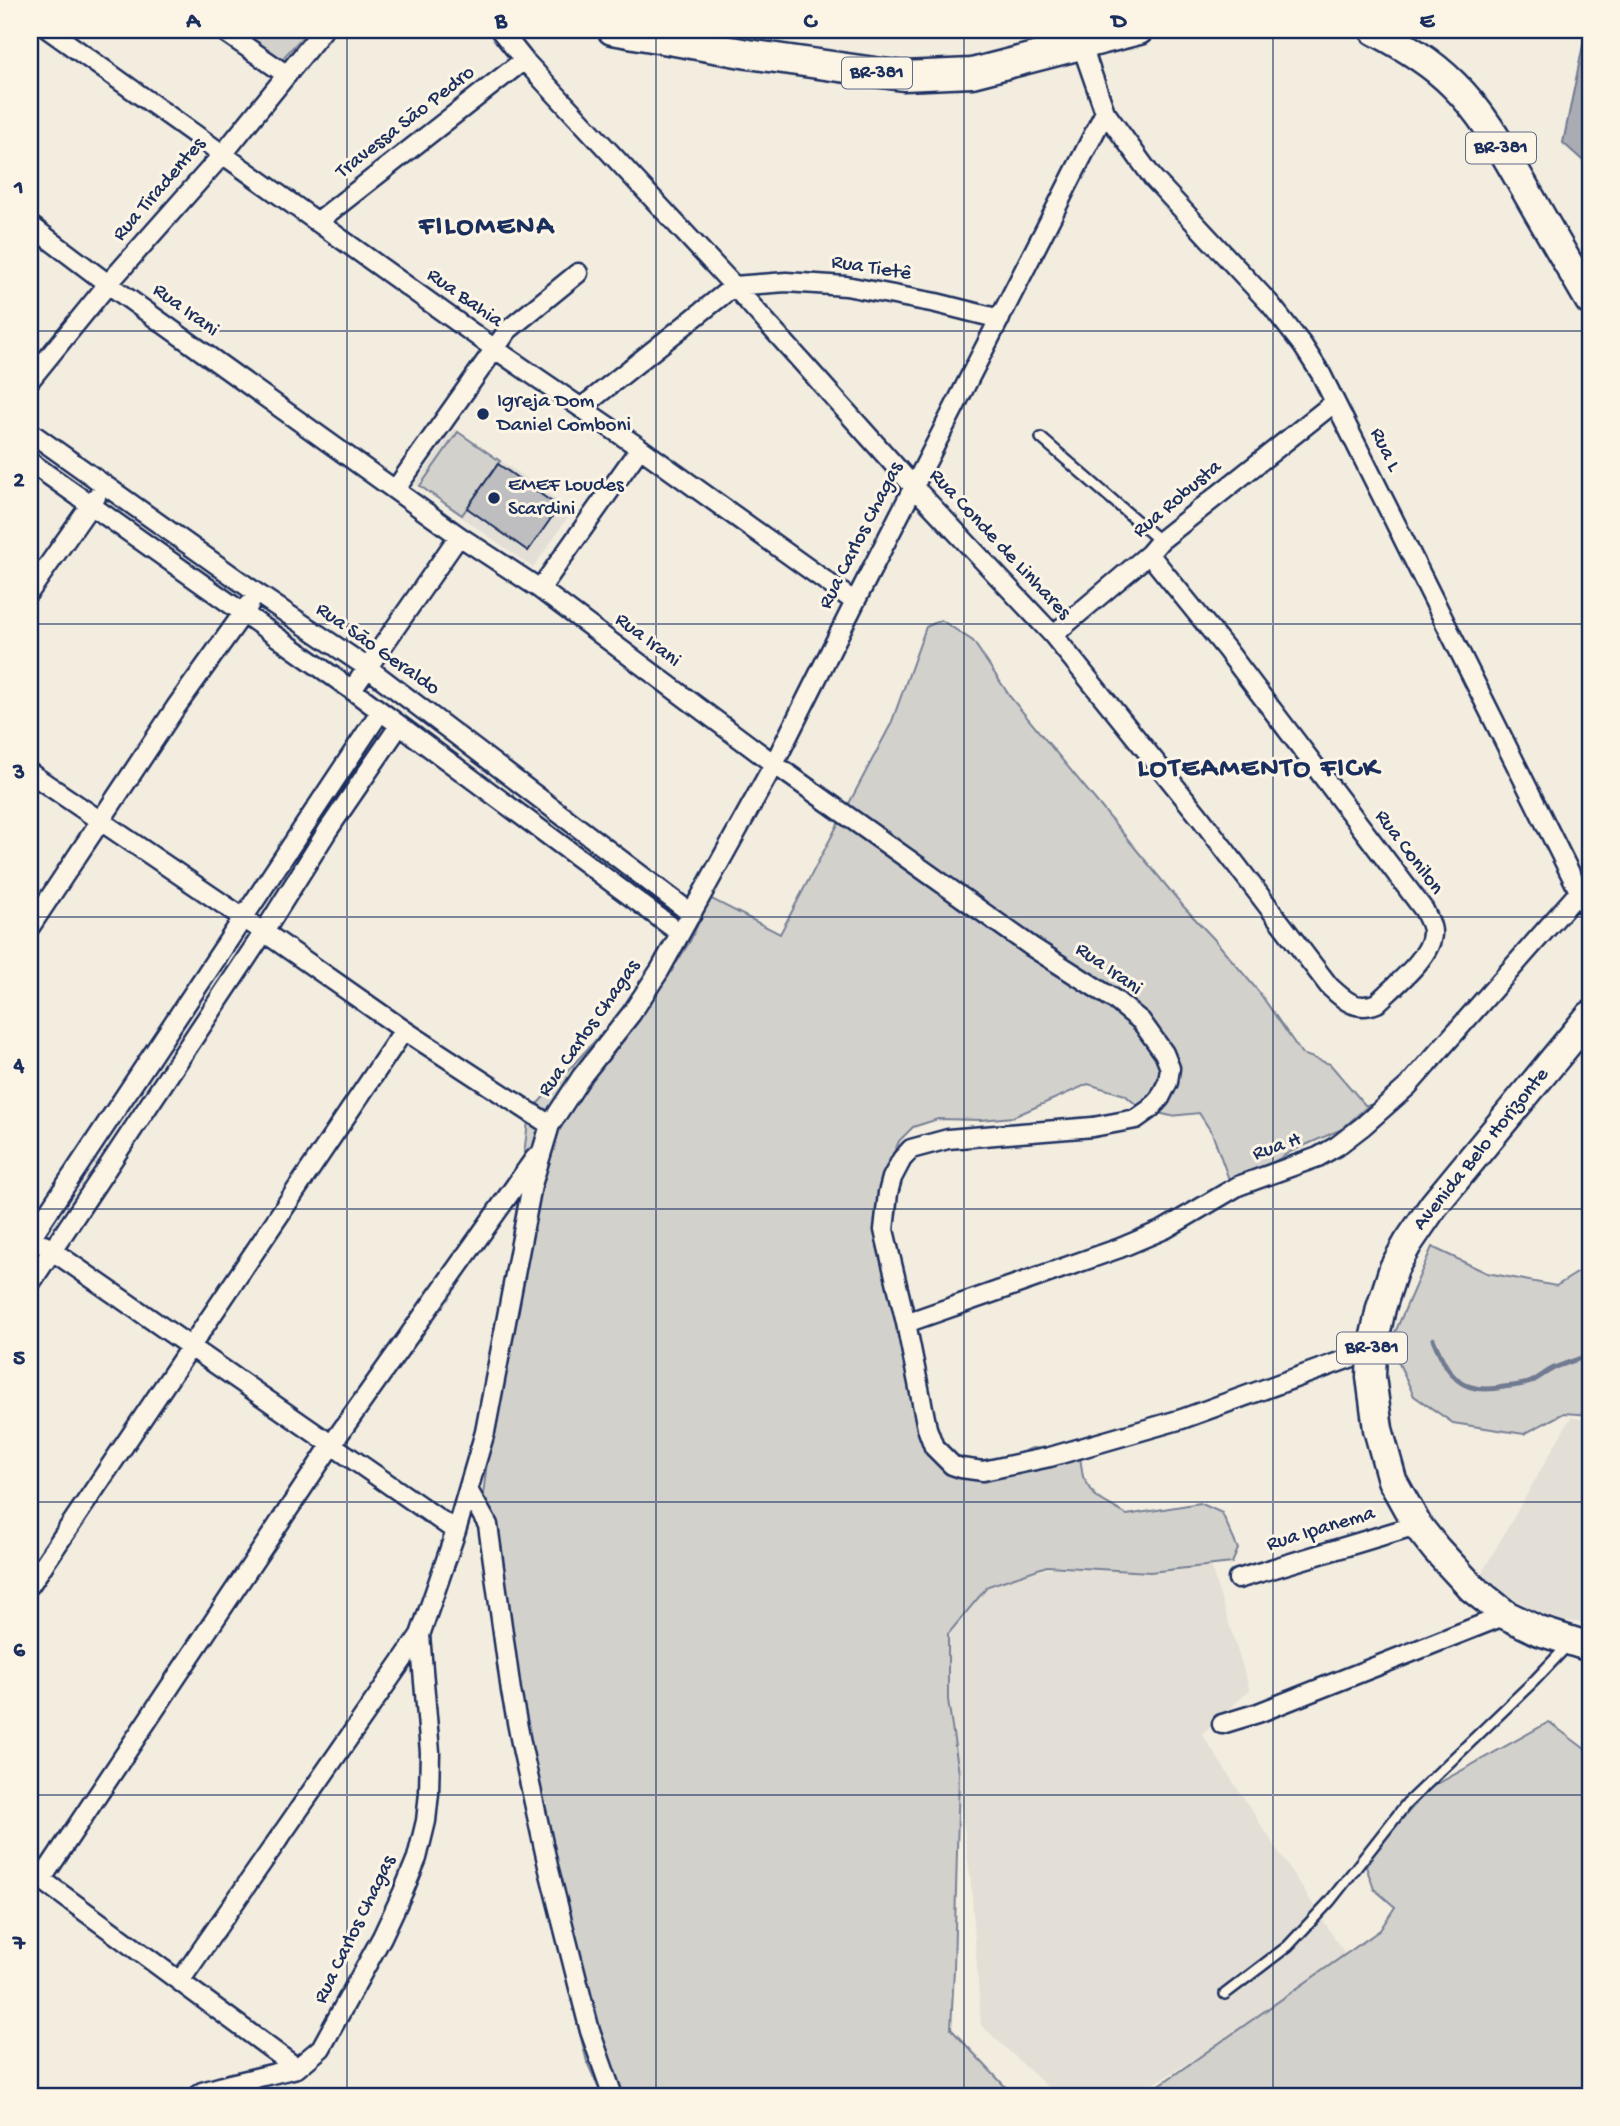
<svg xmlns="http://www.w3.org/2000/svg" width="1620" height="2126" viewBox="0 0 1620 2126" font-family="'Gochi Hand',sans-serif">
<rect width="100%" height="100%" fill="#f3ede0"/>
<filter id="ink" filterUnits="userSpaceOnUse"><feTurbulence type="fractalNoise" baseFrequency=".0143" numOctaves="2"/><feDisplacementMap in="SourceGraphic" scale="14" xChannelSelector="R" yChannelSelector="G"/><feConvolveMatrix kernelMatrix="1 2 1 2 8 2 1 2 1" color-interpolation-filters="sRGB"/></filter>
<g filter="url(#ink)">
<!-- built -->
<path fill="#e3dfd6" d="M455 428 572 511 533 568 415 484Z
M1571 1417 1590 1421V1623L1550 1620 1479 1578Z
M1202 1539 1250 1690 1202 1734 1351 1963 1134 2096H1057L981 2025 971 1884 934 1591Z"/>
<!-- green -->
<path fill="#d3d1cc" stroke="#778095" stroke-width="2" d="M240 30H309L282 59Z
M458 432 500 461 462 515 420 486Z
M941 620 973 641 1011 698 1183 906 1214 939 1259 992 1302 1054 1330 1064 1365 1105H1369L1342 1129 1292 1151 1262 1169 1231 1185 1212 1133 1199 1113 1171 1116 1141 1109 1125 1095 1088 1084 1013 1117 981 1120 938 1119 913 1127 899 1141 887 1169 885 1234 931 1447 955 1465H989L1032 1448 1079 1451 1083 1477 1096 1497 1127 1515 1200 1503 1222 1513 1238 1549 1232 1563 1150 1572 1047 1566 988 1586 948 1634V1700L959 1773 954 1969 951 2029 1014 2096H602L587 2062 544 1890 513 1740 489 1564 479 1529 529 1113 643 988 677 962 690 941 710 898 780 934 891 724 926 627Z
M1432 1247 1487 1273 1556 1286 1590 1265V1415L1564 1413 1524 1434 1453 1423 1414 1396 1390 1344Z
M1549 1722 1585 1749 1590 1748V2096H1144L1380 1930 1395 1907 1374 1889 1364 1861 1430 1788Z"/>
<!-- water -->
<path fill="#a9acb3" stroke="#707a91" stroke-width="2" d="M1586 30H1590V167L1563 143Z"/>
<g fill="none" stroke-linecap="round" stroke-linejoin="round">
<!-- stream -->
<path stroke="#707a91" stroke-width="5" d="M1433 1339C1449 1376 1460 1396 1504 1387 1513 1386 1523 1385 1531 1382 1539 1378 1546 1372 1554 1368 1566 1363 1578 1359 1590 1355"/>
</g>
<!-- building -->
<path fill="#bebec0" stroke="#1b2f5e" stroke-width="2" d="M498 464 559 507 528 551 467 508Z"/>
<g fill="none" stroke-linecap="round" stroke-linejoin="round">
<!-- service casing -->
<g stroke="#1b2f5e" stroke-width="14">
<path id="service" d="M1041 438 1160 541
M1225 1994 1288 1946 1330 1901 1407 1803 1534 1681 1569 1644"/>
</g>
<!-- minor casing -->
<g stroke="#1b2f5e" stroke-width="23">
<path id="minor" d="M49 30 495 349 640 448 855 602
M222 30 287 75
M500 30 524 60 734 286 913 486 1053 635 1199 816 1329 986C1344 1000 1356 1012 1377 1003 1394 986 1433 956 1432 932 1432 924 1427 917 1424 910L1226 649 1149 554
M1082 46 1105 112 1153 178 1271 305 1303 346 1321 374 1590 913
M317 222 524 60
M30 225 108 284 459 536 540 589 774 764 1032 947 1115 1000 1141 1021 1164 1053 1170 1068 1168 1082 1160 1098 1150 1109 1136 1119 1093 1127 948 1139 911 1149 902 1159 892 1178 888 1193 884 1230 906 1323 927 1428 934 1447 952 1465 961 1468 983 1471 1050 1457 1182 1419 1372 1350
M30 380 108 284 223 154 323 30
M581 408 734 286 786 282 846 286 936 303 1000 319
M30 432 258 594 368 668 692 914
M30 462 352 690 680 933
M395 490 508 330 578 273
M540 589 640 448
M30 591 96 497
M1053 635 1149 554 1160 541 1335 402
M352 690 459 536
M30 773 264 932 404 1030 550 1125
M30 927 176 707 249 605
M30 1239 380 712
M44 1245 456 1531
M30 1284 264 932 328 830 399 726
M906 1323 1120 1248 1165 1229 1238 1186 1318 1157 1337 1146 1363 1126 1408 1086 1579 892
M468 1490 488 1525 511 1691 522 1748 548 1866 590 2031 613 2096
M1238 1579 1417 1525
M30 1585 404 1030
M1222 1724 1258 1713 1506 1615
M30 1871 297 2068
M41 1880 332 1444 535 1158
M180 1981 420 1635
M197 2096 202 2092 230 2084 297 2068 321 2048 382 1937 403 1892 417 1858 426 1821 429 1793 430 1752 420 1635 456 1531 485 1432 532 1185 550 1125 582 1076 631 1014 660 970 774 764 855 602 1105 112"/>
</g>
<!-- primary casing -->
<g stroke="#1b2f5e" stroke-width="33">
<path id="primary" d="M612 30 748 54 903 76 972 73 1139 30
M1374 30C1403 45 1430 61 1453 84 1483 113 1503 150 1523 185 1545 224 1568 263 1590 301
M1590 1016 1434 1205 1408 1243 1394 1268 1381 1308 1372 1350 1371 1377 1378 1429 1392 1480 1417 1525 1436 1549 1472 1588 1506 1615 1539 1631 1590 1647"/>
</g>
<!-- service -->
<use href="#service" stroke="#fcf5e5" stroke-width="9"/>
<!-- minor -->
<use href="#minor" stroke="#fcf5e5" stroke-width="18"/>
<!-- primary -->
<use href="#primary" stroke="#fcf5e5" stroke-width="28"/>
</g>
</g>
<!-- grid -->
<path fill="none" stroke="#1b2f5e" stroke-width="2" stroke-opacity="0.55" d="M347 30V2096M656 30V2096M964 30V2096M1273 30V2096M30 331H1590M30 624H1590M30 917H1590M30 1209H1590M30 1502H1590M30 1795H1590"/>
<!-- markers -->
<g fill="#1b2f5e" stroke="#fcf5e5" stroke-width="2.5">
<circle cx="483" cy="414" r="7"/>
<circle cx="494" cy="498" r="7"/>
</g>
<g text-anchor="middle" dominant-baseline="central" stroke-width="6" stroke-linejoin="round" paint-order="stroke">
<!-- shield labels -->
<g fill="#fcf5e5" stroke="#5e6a86" stroke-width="2">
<rect x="842" y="57.5" width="70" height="31" rx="5"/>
<rect x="1466" y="132.5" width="70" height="31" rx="5"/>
<rect x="1337" y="1332.5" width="70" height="31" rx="5"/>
</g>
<g font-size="19" font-weight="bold" fill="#1b2f5e">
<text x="877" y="73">BR-381</text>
<text x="1501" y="148">BR-381</text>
<text x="1372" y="1348">BR-381</text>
</g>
<!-- street labels -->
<g font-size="21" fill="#1b2f5e" stroke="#fcf5e5">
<text transform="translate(406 123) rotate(-38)">Travessa São Pedro</text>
<text transform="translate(160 190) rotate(-49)">Rua Tiradentes</text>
<text transform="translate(871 269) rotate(9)">Rua Tietê</text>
<text transform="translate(464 299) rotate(35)">Rua Bahia</text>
<text transform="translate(185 311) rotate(36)">Rua Irani</text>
<text transform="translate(1384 450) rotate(64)">Rua L</text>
<text transform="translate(1178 500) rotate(-40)">Rua Robusta</text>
<text transform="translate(862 536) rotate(-63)">Rua Carlos Chagas</text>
<text transform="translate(999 545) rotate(47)">Rua Conde de Linhares</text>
<text transform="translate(647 641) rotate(37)">Rua Irani</text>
<text transform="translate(377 650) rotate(35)">Rua São Geraldo</text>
<text transform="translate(1408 853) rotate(53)">Rua Conilon</text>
<text transform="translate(1108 970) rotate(35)">Rua Irani</text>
<text transform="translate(590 1029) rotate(-55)">Rua Carlos Chagas</text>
<text transform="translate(1277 1148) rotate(-19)">Rua H</text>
<text transform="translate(1482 1150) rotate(-51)">Avenida Belo Horizonte</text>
<text transform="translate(1321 1530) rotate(-17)">Rua Ipanema</text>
<text transform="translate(356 1930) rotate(-64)">Rua Carlos Chagas</text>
</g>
<!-- poi labels -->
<g font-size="21" fill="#1b2f5e" stroke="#fcf5e5" text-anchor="start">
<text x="497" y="402">Igreja Dom<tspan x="497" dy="24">Daniel Comboni</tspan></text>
<text x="508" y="486">EMEF Loudes<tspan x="508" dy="24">Scardini</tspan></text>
</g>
<!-- district labels -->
<g font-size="28" font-weight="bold" letter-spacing="2" fill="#1b2f5e" stroke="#fcf5e5">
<text x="487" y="227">FILOMENA</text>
<text x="1259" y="769">LOTEAMENTO FICK</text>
</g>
</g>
<!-- margin -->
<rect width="1620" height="2126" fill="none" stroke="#fcf5e5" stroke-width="77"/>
<rect x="38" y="38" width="1544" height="2050" fill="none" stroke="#1b2f5e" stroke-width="2.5"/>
<g font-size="23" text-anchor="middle" font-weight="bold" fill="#1b2f5e">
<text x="193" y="27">A</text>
<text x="501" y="27">B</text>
<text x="810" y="27">C</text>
<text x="1119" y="27">D</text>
<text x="1427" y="27">E</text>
<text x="19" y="193">1</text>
<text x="19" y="486">2</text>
<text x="19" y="778">3</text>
<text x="19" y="1071">4</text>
<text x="19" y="1364">5</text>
<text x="19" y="1656">6</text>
<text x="19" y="1949">7</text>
</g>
</svg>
